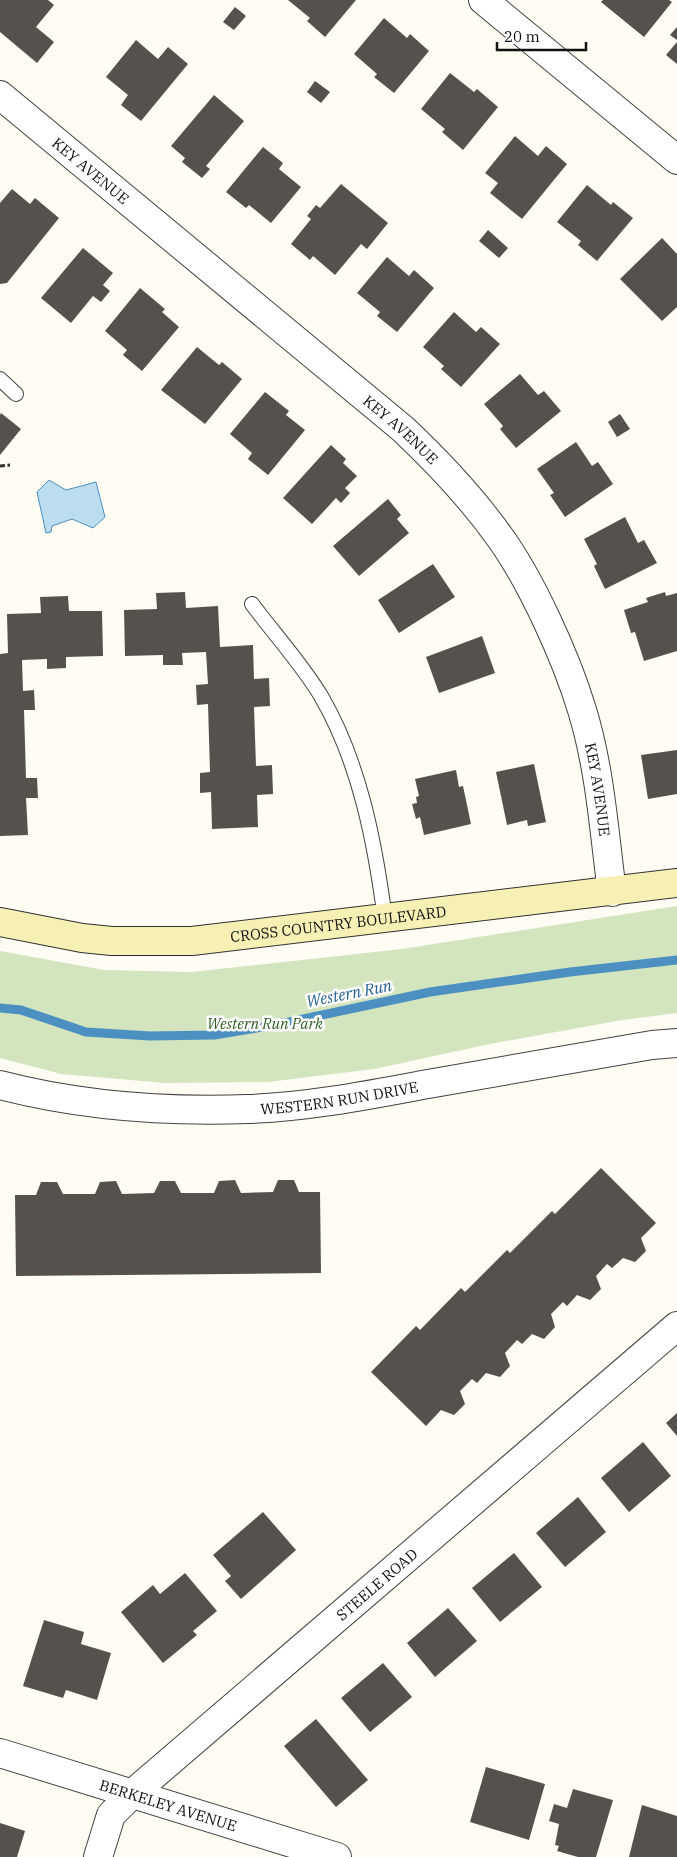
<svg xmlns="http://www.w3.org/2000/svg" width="677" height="1857" viewBox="0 0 677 1857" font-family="'IBM Plex Serif',serif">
<rect width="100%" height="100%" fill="#fefcf3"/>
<!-- green -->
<path fill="#d3e5bf" d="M677 906V1013L622 1020 490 1044 374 1069 268 1082 165 1083 61 1074 0 1058V951L104 970 192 972 402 949Z"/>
<!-- water -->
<path fill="#bcdcf0" stroke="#4b90c0" d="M49 480 66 490 96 482 105 517 93 528 72 519 52 526 51 532 46 533 37 492Z"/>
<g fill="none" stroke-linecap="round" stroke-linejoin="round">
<!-- stream -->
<path stroke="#4b90c0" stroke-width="9" d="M0 1008 21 1010 86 1032 150 1036 214 1035 275 1025 430 992 570 972 677 960"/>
</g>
<!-- building -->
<path fill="#57514d" d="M0 0H48L54 5 36 27 54 42 37 63 0 32Z
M288 0H356L325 37 307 21 310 18Z
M603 0H669L672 2 644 37 601 2Z
M235 7 246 16 234 30 223 22Z
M384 18 407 38 410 34 429 51 394 93 374 77 377 74 354 54Z
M677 27V40L670 35Z
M136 40 158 59 168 47 188 64 141 121 121 105 128 95 106 77Z
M677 42V64L666 55Z
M450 73 474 92 477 89 498 107 463 150 442 132 445 129 421 109Z
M315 81 330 92 321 103 307 92Z
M214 95 244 121 206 166 210 169 202 178 182 162 185 158 171 146Z
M515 136 538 156 546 146 567 164 522 219 490 193 498 183 485 173Z
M263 147 283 163 279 169 301 187 271 223 249 205 246 208 226 192Z
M341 184 388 223 367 249 361 244 335 275 313 256 310 260 291 244 311 219 307 216 316 205 320 208Z
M587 185 611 205 613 202 633 218 597 261 578 245 581 241 557 222Z
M12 189 30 204 35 198 59 218 7 283 0 284V203Z
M488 230 508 248 499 258 479 241Z
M662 238 677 254V307L662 321 620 279Z
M83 248 113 273 103 285 110 291 101 302 93 296 71 323 41 298Z
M387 257 409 276 414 270 434 288 397 332 377 316 380 312 357 293Z
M140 288 165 309 162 312 179 327 142 371 123 355 127 350 105 331Z
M454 312 476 332 481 327 500 344 461 387 441 369 444 366 423 347Z
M197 347 219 365 222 362 242 379 205 424 161 390Z
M520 374 538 395 544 391 561 411 516 448 500 429 503 426 484 404Z
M265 392 289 411 286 415 305 430 268 475 248 459 252 453 230 434Z
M1 413 21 429 0 455V415Z
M620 414 630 429 617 437 608 422Z
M576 442 592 466 598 462 613 484 565 517 550 495 554 493 537 469Z
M331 445 346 459 343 463 357 476 345 488 350 493 341 503 336 498 312 524 283 498Z
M388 499 401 515 397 519 409 533 359 576 333 546Z
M625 517 638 543 644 540 657 563 605 589 594 566 597 564 584 539Z
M433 564 455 597 399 633 378 600Z
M185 592 186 608 218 606 220 647 253 645 254 679 269 678 270 706 254 707 256 766 272 765 273 794 257 795 258 827 212 829 211 792 200 793V773L210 772 208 704 197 705 196 685 208 684 206 652 182 653 183 665H163V655L125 656 124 610 157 609 156 593Z
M665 592 666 596 677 593V651L644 661 635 632 631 633 624 610 648 602 646 598Z
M68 596 69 611H102L103 656 66 657V668L47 669V659L22 660 23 691 34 690 35 710H24L26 778H37L38 798H26L28 835 0 836V654L8 653 7 614 41 613 40 597Z
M482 636 495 673 439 693 426 657Z
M677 750V794L648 799 641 755Z
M534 764 546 822 528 826 527 820 507 825 496 772Z
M456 770 459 787 463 786 471 824 424 835 420 817 416 819 412 804 417 803 416 797 419 796 415 779Z
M601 1168 656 1223 641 1238 646 1251 635 1262 623 1258 612 1268 607 1264 596 1276 601 1289 590 1300 577 1295 567 1306 563 1302 551 1314 555 1327 544 1339 532 1334 522 1344 517 1340 505 1353 510 1366 500 1377 486 1373 477 1383 472 1379 460 1391 465 1404 454 1415 441 1410 426 1426 371 1372 416 1326 420 1330 461 1288 465 1292 507 1250 510 1253 552 1211 555 1214Z
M235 1180 241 1193 273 1192 278 1180H294L299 1192H320L321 1273 16 1276 15 1195H36L41 1182H57L63 1194H95L100 1182 116 1181 122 1194 154 1193 160 1181H175L181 1193H214L219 1181Z
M677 1413V1436L666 1423Z
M643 1442 671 1476 629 1512 601 1478Z
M578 1497 606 1532 565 1567 536 1533Z
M263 1512 296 1550 241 1599 225 1581 231 1576 213 1555Z
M514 1553 542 1587 500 1622 472 1588Z
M185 1573 217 1611 193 1631 197 1635 163 1663 121 1612 153 1585 160 1594Z
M448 1608 477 1641 435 1677 407 1643Z
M44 1620 84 1632 81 1644 111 1653 97 1700 66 1690 63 1698 23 1686Z
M383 1663 412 1697 370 1732 341 1698Z
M316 1719 368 1780 336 1807 284 1746Z
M486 1767 545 1784 529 1840 470 1822Z
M573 1789 613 1800 596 1857H578L557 1851 559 1846 555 1845 559 1824 549 1821 554 1804 567 1808Z
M642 1805 677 1816V1857H629Z
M0 1823 25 1831 17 1857H0Z"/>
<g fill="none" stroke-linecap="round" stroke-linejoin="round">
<!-- service casing -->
<g stroke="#424242" stroke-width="16">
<path id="service" d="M0 379 16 394
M252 604C275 635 301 663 321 696 360 763 375 843 385 919"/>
</g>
<!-- minor casing -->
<g stroke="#424242" stroke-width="30">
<g id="minor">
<path d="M483 0 677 160"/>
<path id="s1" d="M0 95 403 429C438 462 471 497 499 536 531 580 566 657 582 710 600 768 604 831 612 892"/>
<path id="s2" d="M0 1085C81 1106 164 1112 248 1109 308 1107 369 1095 428 1084 502 1071 577 1058 652 1045L677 1043"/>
<path id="s3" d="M0 1753 337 1857"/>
<path id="s4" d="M98 1857 111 1815 133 1793 677 1326"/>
</g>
</g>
<!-- secondary casing -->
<g stroke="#313131" stroke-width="30">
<g id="secondary">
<path id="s5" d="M0 922 82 938 112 941H192L677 883"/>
</g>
</g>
<!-- path -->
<path stroke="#313131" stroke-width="3" stroke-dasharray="5 2.5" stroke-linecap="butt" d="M0 466 10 465"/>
<!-- service -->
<use href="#service" stroke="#fff" stroke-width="14"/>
<!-- minor -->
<use href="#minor" stroke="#fff" stroke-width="28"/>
<!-- secondary -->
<use href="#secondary" stroke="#f7f0b5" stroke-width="28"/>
</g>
<g text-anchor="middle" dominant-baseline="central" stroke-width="5" stroke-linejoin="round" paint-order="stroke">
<!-- street labels -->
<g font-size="15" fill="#0f0f0f" stroke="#fff">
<text stroke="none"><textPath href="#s1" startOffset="118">KEY AVENUE</textPath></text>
<text stroke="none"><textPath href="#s1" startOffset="522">KEY AVENUE</textPath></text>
<text stroke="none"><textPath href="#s1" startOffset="942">KEY AVENUE</textPath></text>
<text stroke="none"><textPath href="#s5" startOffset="341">CROSS COUNTRY BOULEVARD</textPath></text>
<text stroke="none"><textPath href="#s2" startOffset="342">WESTERN RUN DRIVE</textPath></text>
<text stroke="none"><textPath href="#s4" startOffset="396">STEELE ROAD</textPath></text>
<text stroke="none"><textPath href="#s3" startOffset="176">BERKELEY AVENUE</textPath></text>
</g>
<!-- park labels -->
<g font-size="15" font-style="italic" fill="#316126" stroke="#fff">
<text x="265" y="1023">Western Run Park</text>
</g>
<!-- water labels -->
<g font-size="16" font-style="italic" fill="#256295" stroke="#fff">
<text transform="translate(349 993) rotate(-11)">Western Run</text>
</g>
</g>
<!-- scale -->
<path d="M497 42v8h89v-8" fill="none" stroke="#0f0f0f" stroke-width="2.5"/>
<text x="504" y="42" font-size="15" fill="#0f0f0f" stroke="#ffffff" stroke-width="4" paint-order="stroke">20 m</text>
</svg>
